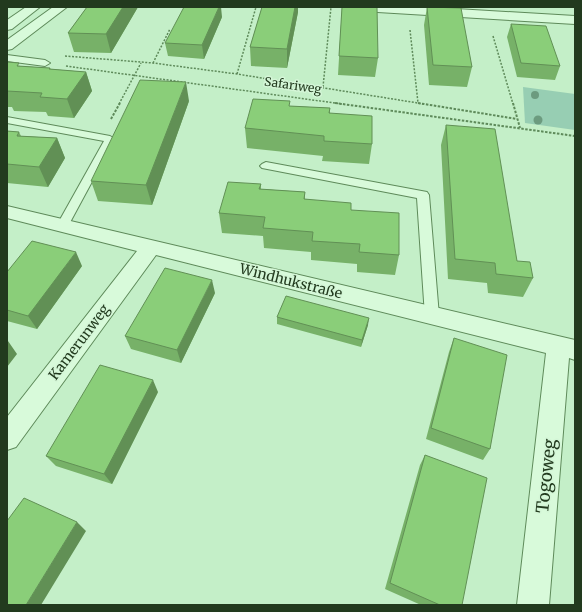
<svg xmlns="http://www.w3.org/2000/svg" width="582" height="612" viewBox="0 0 582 612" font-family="Merriweather,serif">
<rect width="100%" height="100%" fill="#c4efc8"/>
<!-- green -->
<path fill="#97ceb3" d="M523 87 575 94V130L525 123Z"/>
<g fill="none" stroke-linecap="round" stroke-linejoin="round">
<!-- service casing -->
<g stroke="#5e8a5a" stroke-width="2">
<path id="service" d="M7 55 45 60 50 63 45 66 7 61Z
M7 117 110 136 115 139 67 228H59L57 225 104 141 7 123Z
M266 162 427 192 429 195 439 316 437 320 432 322 427 320 425 316 417 198 262 168 260 166 262 164Z"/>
</g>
<!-- minor casing -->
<g stroke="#5e8a5a" stroke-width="2">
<path id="minor" d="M53 7H67L12 49 7 50V40Z
M355 7H423L575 16V24L361 11Z
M7 206 575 340V360L569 358 549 605H517L546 353 156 255 16 447 7 450V417L137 251 7 218Z"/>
</g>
<!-- tertiary casing -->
<g stroke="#5e8a5a" stroke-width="2">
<path id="tertiary" d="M26 7H40L12 29 7 30V20Z"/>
</g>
<!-- path-far1 -->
<path stroke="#5e8a5a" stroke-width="1.5" stroke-dasharray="2 1.5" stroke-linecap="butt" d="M410 30 418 103
M493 36 513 104
M65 56 153 63 237 74 424 104
M153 63 170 29
M66 66 342 104
M237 74 256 7
M323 87 331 7
M119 104 141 63"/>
<!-- path -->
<path stroke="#5e8a5a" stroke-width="2" stroke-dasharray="2.5 1.5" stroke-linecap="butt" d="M335 103 575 136
M418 103 517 119
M513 103 520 128
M111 119 120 103"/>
<!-- service -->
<use href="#service" fill="#d8fada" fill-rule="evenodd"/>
<!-- minor -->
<use href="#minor" fill="#d8fada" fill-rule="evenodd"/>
<!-- tertiary -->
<use href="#tertiary" fill="#d8fada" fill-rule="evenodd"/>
</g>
<!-- trees -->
<g fill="#6c9b7f">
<circle cx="535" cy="95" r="4"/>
<circle cx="538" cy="120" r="4.5"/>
</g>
<!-- wall -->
<path fill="#77b168" d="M87 7H138L111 53 74 52 68 33Z
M262 7H298V12L287 68 251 66 250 47Z
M342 7 378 58 375 77 338 75Z
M427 7 472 67 467 87 429 85 424 25Z
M222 17 204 59 168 56 165 43Z
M511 24 560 66 555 80 517 77 507 37Z
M7 62 20 66 50 68 51 69 86 72 92 91 74 118 48 116 46 112 14 111 12 107H7Z
M189 101 152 205 98 201 91 181Z
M290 106 330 108V113L372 144 369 164 322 161 323 156 247 148 245 128Z
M446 125 517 261 533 278 523 297 488 293 487 283 448 279 441 145Z
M7 131 19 132 21 136 57 138 65 158 48 187 7 183Z
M261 184V189L305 192V199L351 210 399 255 395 275 357 272V264L311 260V252L264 248 263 236 222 233 219 213Z
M82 266 37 329 7 321V272Z
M215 293 181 363 131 349 125 336Z
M277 317 368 325 361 347 277 324Z
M454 338 490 449 483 460 426 439 449 352Z
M158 392 112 484 56 466 46 456Z
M425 455 462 605H421L385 589 420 465Z"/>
<!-- shaded-wall -->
<path fill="#619055" d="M123 7H138L111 53 106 34Z
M219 7H221L222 17 204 59 202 45Z
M295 7H298V12L287 68V49Z
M86 72 92 91 74 118 67 99Z
M186 82 189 101 152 205 146 185Z
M57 138 65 158 48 187 39 167Z
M76 252 82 266 37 329 28 316Z
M212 280 215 293 181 363 177 350Z
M369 318 368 325 361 347 362 340Z
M8 341 17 354 7 367V342Z
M153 380 158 392 112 484 104 474Z
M77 522 86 531 41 605H26Z"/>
<!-- building -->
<path fill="#8ace79" stroke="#619055" d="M87 7H123L106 34 68 33Z
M184 7H219L202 45 165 43Z
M262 7H295L287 49 250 47Z
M342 7H377L378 58 339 56Z
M427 7 461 8 472 67 433 65Z
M511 24 546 26 560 66 521 63Z
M7 62 19 63 17 66 50 68 49 69 86 72 67 99 40 97 42 93 7 91Z
M140 80 186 82 146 185 91 181Z
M253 99 290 101 289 106 330 108 329 113 372 116V144L324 141V136L245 128Z
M446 125 495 129 517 261 530 262 533 278 496 274 495 263 455 259Z
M7 131 19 132 17 136 57 138 39 167 7 164Z
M228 182 261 184 259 189 305 192 304 199 351 203V210L399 213V255L359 252 360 244 312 241 313 232 263 228 265 217 219 213Z
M32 241 76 252 28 316 7 310V272Z
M165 268 212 280 177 350 125 336Z
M286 296 369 318 362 340 277 317Z
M454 338 507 355 490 449 431 428Z
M100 365 153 380 104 474 46 456Z
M425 455 487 478 462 605H440L390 583Z
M24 498 77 522 26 605H7V521Z"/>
<g text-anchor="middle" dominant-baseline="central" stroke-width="3" stroke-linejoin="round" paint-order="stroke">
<!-- far-street labels -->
<g font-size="12" fill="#223a1e" stroke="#d4f6d7">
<text transform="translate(293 85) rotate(8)">Safariweg</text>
</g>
<!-- street labels -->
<g font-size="14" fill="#223a1e" stroke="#d4f6d7">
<text transform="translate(291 281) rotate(14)">Windhukstraße</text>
<text transform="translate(79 342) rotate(-53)">Kamerunweg</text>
</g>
<!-- near-street labels -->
<g font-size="17" fill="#223a1e" stroke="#d4f6d7">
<text transform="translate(546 476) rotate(-84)">Togoweg</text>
</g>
</g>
<!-- border -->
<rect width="582" height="612" fill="none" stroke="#223a1e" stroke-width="16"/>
</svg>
